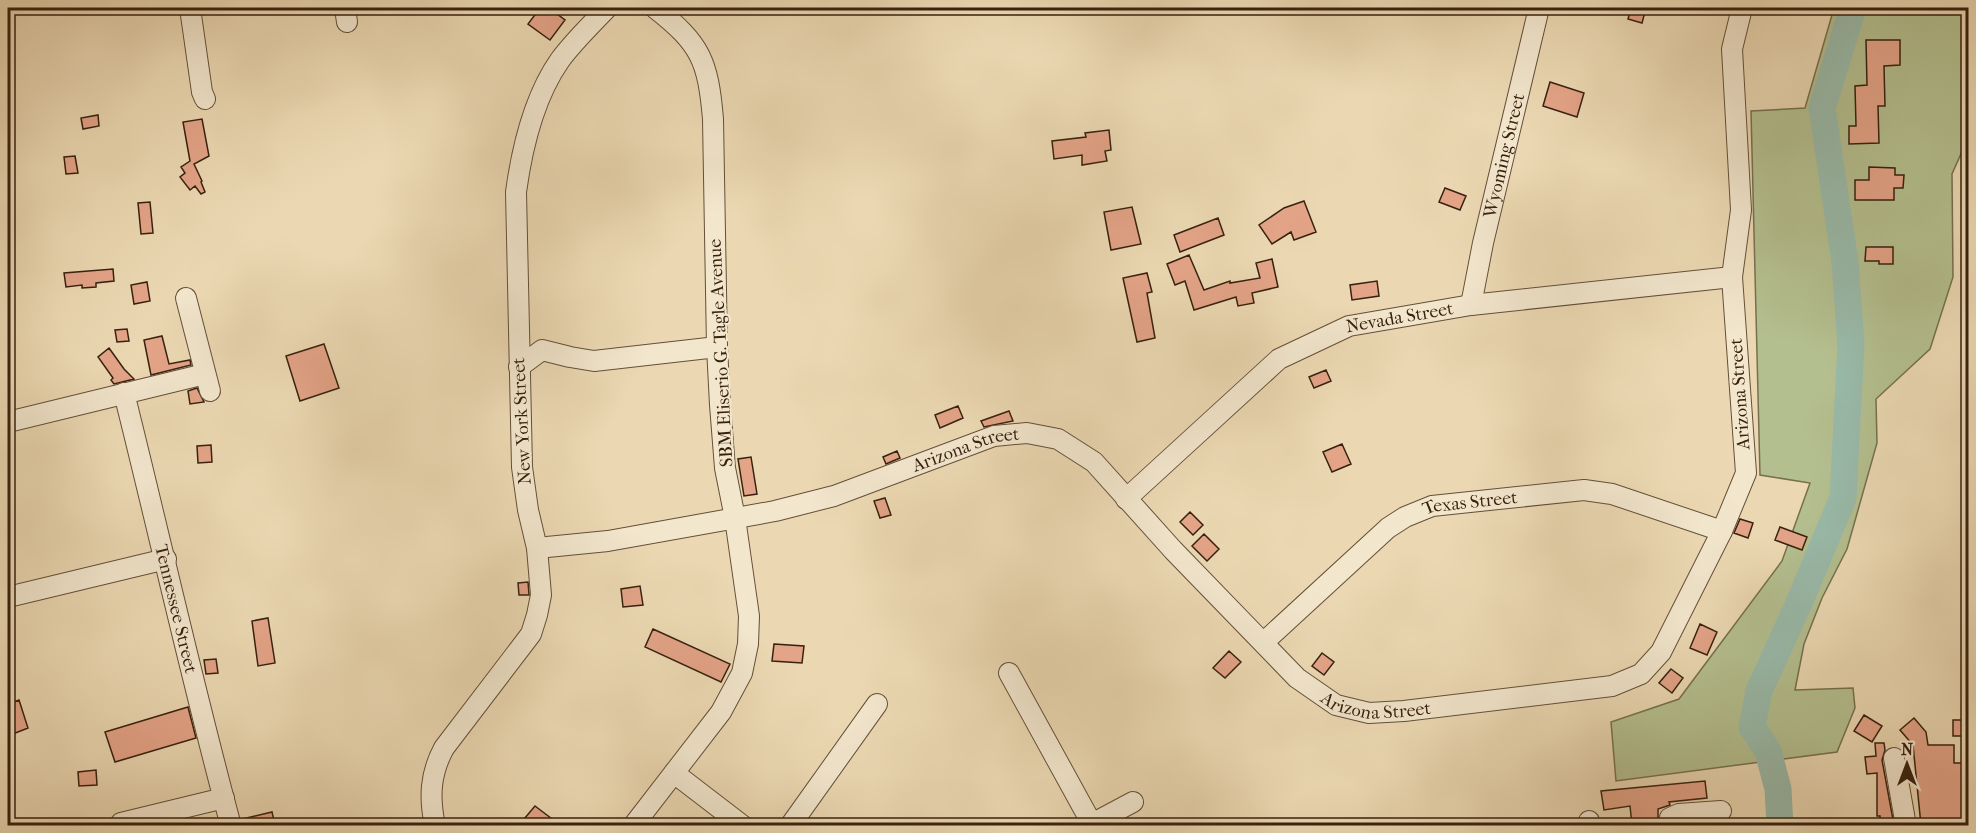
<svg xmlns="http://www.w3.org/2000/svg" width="1976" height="833" viewBox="0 0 1976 833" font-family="'IM FELL French Canon',serif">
<rect width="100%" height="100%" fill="#ebd8b2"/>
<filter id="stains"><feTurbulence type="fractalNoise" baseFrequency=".00333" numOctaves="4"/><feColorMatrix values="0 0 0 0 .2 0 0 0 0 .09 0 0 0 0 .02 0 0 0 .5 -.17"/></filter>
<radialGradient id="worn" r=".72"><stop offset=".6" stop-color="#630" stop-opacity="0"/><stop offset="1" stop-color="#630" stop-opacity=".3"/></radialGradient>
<!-- green -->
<path fill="#b4bf8f" stroke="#76704f" stroke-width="1.5" d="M1834 8H1968V138L1952 174 1953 277 1930 349 1876 399 1877 443 1847 549 1822 598 1804 644 1795 690 1853 688 1855 708 1837 752 1616 781 1611 722 1679 699 1782 561 1810 483 1760 475 1751 111 1805 108Z"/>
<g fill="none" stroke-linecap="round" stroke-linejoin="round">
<!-- river -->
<path stroke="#99baa9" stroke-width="27" d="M1780 826 1778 789 1768 751 1752 727 1759 691 1799 603 1843 498 1851 345 1845 262 1822 108 1853 8"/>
</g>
<!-- building -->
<path fill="#e4a488" stroke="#37210f" stroke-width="1.5" d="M540 8H549L565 20 550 40 528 24Z
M1631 8H1646L1642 23 1628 19Z
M1866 40H1900V65L1884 66 1885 106H1878L1879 143 1849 144V126H1856L1855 86 1867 85Z
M1550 82 1584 93 1577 117 1543 106Z
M98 115 99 126 83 129 81 118Z
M202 119 209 156 194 164 202 181 201 182 205 192 201 194 195 186 190 190 180 177 185 173 181 167 190 161 183 122Z
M1109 130 1111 150 1105 151 1107 161 1082 165V155L1054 159 1052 141 1086 137 1085 133Z
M75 156 78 173 66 174 64 157Z
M1869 167 1895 168V175H1904L1903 188H1894V200H1855V180H1869Z
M1445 188 1466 196 1460 210 1439 202Z
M1304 201 1316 232 1294 240 1291 232 1272 244 1259 225 1284 208Z
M150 202 153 233 141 234 138 203Z
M1132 207 1141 244 1111 250 1104 212Z
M1218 218 1224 235 1180 252 1174 235Z
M1866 247H1893V264H1879V261H1865Z
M1189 255 1204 290 1230 281V283L1260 278 1256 263 1272 259 1278 287 1252 293 1254 303 1238 306 1236 297 1194 310 1185 281 1175 285 1167 264Z
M113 269 114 281 96 283V287L82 288V285L66 287 64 273Z
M1147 273 1152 292 1147 293 1155 338 1137 342 1123 278Z
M1377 281 1379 296 1352 300 1350 285Z
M147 282 150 301 134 304 131 285Z
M127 329 129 341 117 342 115 330Z
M162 336 169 364 190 360 191 365 151 375 144 340Z
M324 344 339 388 300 401 286 356Z
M109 348 124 369 134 379 114 384 111 380 113 378 98 357Z
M1326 370 1331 381 1314 388 1309 377Z
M197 388 204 402 190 404 188 391Z
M958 406 963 418 940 428 935 415Z
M1009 411 1013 421 984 427 981 421Z
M1342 444 1351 464 1332 472 1323 452Z
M211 445 212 462 198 463 197 446Z
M897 451 900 458 886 464 883 457Z
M751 457 757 494 744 496 738 459Z
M885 498 891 515 880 518 874 501Z
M1190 512 1203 525 1193 535 1180 522Z
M1740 519 1753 523 1748 538 1734 533Z
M1780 527 1807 537 1802 550 1775 540Z
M1204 534 1219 549 1207 561 1192 546Z
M528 582 529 595H519L518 583Z
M640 586 643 605 623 607 621 589Z
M268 618 275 663 258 666 252 621Z
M1700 624 1717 632 1707 655 1690 648Z
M653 629 730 664 721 682 645 647Z
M774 644 804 646 802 663 772 661Z
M1229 651 1241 662 1225 678 1213 668Z
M1322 653 1334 662 1324 675 1312 666Z
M216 659 218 673 206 674 204 660Z
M1671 669 1683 678 1672 693 1659 683Z
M19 700 28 728 8 736V704Z
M188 707 196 738 115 762 105 732Z
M1864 715 1882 726 1872 742 1854 731Z
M1914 718 1926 732 1928 745H1954V763H1963V778H1962L1964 808H1967L1966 824 1941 823 1942 825H1921L1913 745 1900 730Z
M1953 720H1968V736H1953Z
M1875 743H1884L1885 750 1882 760 1894 825H1880V816H1877V773L1867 774 1865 757 1876 756Z
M96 770 97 785 79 786 78 772Z
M1705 781 1707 798 1669 802 1670 805 1658 809V825H1632L1630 806 1604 810 1601 791Z
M535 806 560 825H519Z
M272 812 275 825H243L242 819Z"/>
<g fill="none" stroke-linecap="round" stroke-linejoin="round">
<!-- minor casing -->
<g stroke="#644f38" stroke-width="22">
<g id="minor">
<path d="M190 8 202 92 205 99"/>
<path d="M345 8 347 22"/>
<path d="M186 298 210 391"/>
<path id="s1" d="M1471 305 1483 243 1539 8"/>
<path d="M519 367 542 350 570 357 594 361 717 347"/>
<path id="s2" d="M124 393C160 537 192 682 231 826"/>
<path d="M8 422 205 374"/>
<path id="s3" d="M1126 499 1279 359 1349 326 1471 305 1732 277"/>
<path id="s4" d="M537 548 608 541 775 511 834 496 994 436 1027 433 1058 439 1094 462 1173 550 1297 678 1336 705 1369 713 1404 711 1612 686 1641 674 1661 652 1722 531 1746 473 1732 277 1741 210 1732 49 1742 8"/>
<path d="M8 597 166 559"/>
<path id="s5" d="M1264 642 1388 528 1405 517 1432 506 1584 490 1612 494 1722 531"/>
<path d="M1009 673 1092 824"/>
<path d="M1894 758 1906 826"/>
<path d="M674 773 743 826"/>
<path d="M1589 821 1590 826"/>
<path d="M121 823 224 798"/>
<path d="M435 826C429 797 430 774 444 748L531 634 537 615 541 595 537 548 528 510 522 467 516 192C522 148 534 97 560 60 574 41 591 25 607 8"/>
<path d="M633 826 721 712 742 673 748 644 749 616 735 518 725 468 720 405 717 347 713 119C708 61 701 44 655 8"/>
<path d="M790 826 877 704"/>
<path d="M1088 826 1133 802"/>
<path d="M1670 826V818L1679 814 1721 811"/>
</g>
</g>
<!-- minor -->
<use href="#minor" stroke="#f2e6cd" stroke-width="20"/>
</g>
<g text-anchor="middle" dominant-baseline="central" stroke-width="4.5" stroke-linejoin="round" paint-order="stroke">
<!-- street labels -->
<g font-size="18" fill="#37210f" stroke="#f2e6cd">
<text stroke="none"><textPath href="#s1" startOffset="153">Wyoming Street</textPath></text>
<text stroke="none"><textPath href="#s3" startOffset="336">Nevada Street</textPath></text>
<text transform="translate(721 353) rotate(-93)">SBM Eliserio G. Tagle Avenue</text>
<text transform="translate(1740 394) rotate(-94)">Arizona Street</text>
<text transform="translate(522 421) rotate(-93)">New York Street</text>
<text stroke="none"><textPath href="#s4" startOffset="442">Arizona Street</textPath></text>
<text stroke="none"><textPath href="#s5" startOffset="256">Texas Street</textPath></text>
<text stroke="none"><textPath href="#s2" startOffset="222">Tennessee Street</textPath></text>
<text stroke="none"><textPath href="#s4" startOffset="964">Arizona Street</textPath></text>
</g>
</g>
<!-- margin -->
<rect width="1976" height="833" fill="none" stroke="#ebd8b2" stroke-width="30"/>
<rect x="9" y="9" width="1958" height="815" fill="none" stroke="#37210f" stroke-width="3"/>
<rect x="15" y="15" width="1946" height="803" fill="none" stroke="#37210f" stroke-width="1.5"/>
<!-- north arrow -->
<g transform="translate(1907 764)" stroke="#f2e6cd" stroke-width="4.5" paint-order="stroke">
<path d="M0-4.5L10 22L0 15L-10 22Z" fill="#37210f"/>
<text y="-9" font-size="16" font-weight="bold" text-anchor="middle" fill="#37210f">N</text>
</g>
<rect width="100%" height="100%" filter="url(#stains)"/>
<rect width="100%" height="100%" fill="url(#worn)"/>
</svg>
